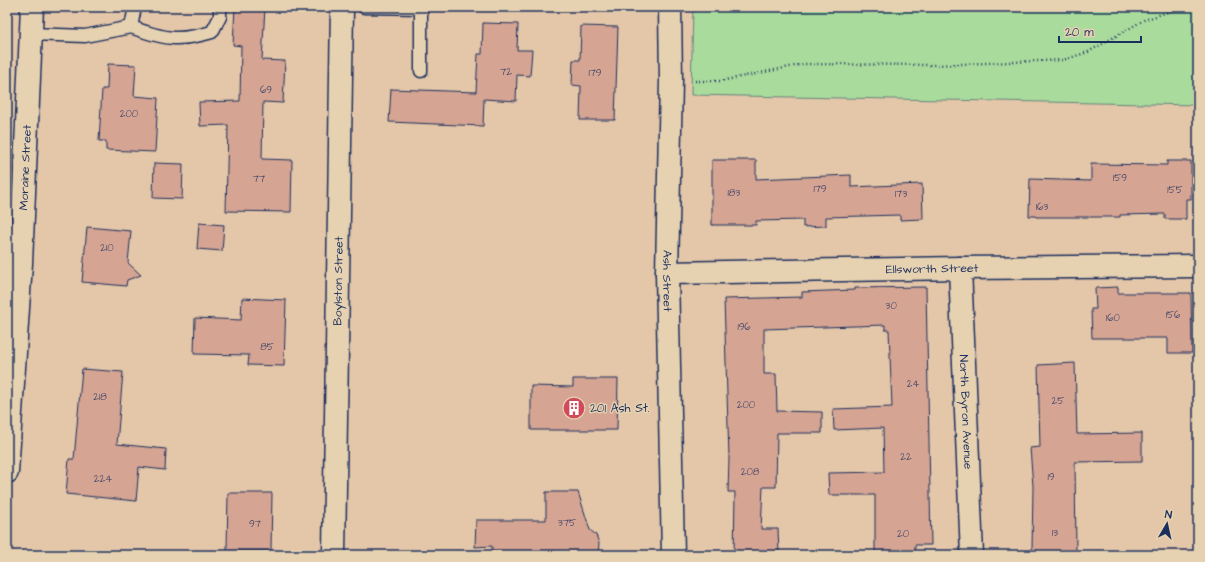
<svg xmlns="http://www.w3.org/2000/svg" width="1205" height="562" viewBox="0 0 1205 562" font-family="'Architects Daughter',sans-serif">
<rect width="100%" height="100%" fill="#e4c6a8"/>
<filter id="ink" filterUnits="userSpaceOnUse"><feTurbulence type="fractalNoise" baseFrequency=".025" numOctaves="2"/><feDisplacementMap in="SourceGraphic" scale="8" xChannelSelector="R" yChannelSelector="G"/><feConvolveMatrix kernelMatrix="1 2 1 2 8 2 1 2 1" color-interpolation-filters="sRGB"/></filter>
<g filter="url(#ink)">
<!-- green -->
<path fill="#a9db9c" stroke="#62857d" d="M693 7H1198V105L691 95Z"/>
<!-- building -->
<path fill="#d5a492" stroke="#1b2f5e" d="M235 7H265L262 60 285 61 283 103 263 102 262 159 292 160 291 212 226 211 228 125 200 126 199 102 240 101 241 46 233 45Z
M483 23 518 24 517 50H532L530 76 517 75 516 101 484 99 483 126 389 122 391 89 476 92 478 54H482Z
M581 26 618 27 615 120H580L581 86 572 85 573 60H580Z
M108 64 136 65 134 96 158 98 155 152 106 150V141H99L102 89H107Z
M712 160H756V179L851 175V187L922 184 923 219 900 220V215L826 217V226L803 227V220L756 221V225H712Z
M1167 161H1191V199H1186V219H1165V214L1120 215V217H1036V216H1029L1030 179 1091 181V164L1167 165Z
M154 163 183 164 182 199 153 198Z
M199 223 224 225 222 251 197 249Z
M87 227 131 231 128 263 141 275 127 280 126 286 82 282Z
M926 287 931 545H915V553L875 552V495H829L828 473 884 472 883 428 834 430 833 409 892 407 889 330H885V325L764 329V374H776L777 411 822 412V433H777L776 487H763L761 529H778L779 554 734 555 735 492H728L729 458 724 299 802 297V292L855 290V288Z
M1118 287V293H1191L1192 353H1168V338H1092L1091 309H1096L1095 288Z
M242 298 286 300 284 366 248 365 249 355 194 354 195 318 241 320Z
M1075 363 1077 434 1142 433V461L1075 462 1076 553H1036L1037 550H1032L1033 486 1030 448 1040 447 1038 365Z
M82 369 123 372 117 444 166 449 165 470 139 467 136 501 66 494 69 459H74Z
M573 379H618L617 430H531V386L573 387Z
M546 492H578L590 530 596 535 599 543 598 555H492V546L475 547 476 520H546Z
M228 493H272L271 551H227Z"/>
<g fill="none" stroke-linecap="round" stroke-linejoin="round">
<!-- lane casing -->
<g stroke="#1b2f5e" stroke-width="15">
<path id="lane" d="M364 7 421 8
M131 27C164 39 178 42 212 32L220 17V7
M31 34 85 36 131 27 135 7
M421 71V7"/>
</g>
<!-- street casing -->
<g stroke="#1b2f5e" stroke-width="25">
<g id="street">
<path id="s1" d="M960 268 972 555"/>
<path id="s2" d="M667 273 960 268 1198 266"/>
<path id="s3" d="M7 472 21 263 32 7"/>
<path id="s4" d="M334 555 342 7"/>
</g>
</g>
<!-- secondary casing -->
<g stroke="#1b2f5e" stroke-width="25">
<g id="secondary">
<path id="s5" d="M670 7 671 81 667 273 673 555"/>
</g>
</g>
<!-- path -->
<path stroke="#1b2f5e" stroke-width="2.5" stroke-dasharray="1 3" stroke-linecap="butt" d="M695 81H721L804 64 935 65 1063 60 1088 52 1144 20 1183 7"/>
<!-- lane -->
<use href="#lane" stroke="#e6d1b0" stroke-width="12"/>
<!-- street -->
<use href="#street" stroke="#e6d1b0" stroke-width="22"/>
<!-- secondary -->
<use href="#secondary" stroke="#e6d1b0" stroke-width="22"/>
</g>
</g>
<!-- icons -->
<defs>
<g id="building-disc" transform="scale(1.15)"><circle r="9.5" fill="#d1495b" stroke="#e6d1b0"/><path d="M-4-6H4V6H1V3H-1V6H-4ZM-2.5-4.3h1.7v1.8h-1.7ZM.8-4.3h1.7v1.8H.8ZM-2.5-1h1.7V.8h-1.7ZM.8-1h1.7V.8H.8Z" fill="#fff"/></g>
</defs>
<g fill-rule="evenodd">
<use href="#building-disc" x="574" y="408"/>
</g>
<g text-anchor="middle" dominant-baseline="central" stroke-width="3" stroke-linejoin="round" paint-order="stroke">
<!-- number labels -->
<g font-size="10" fill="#4a4c6b">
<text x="506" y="72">72</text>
<text x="595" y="73">179</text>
<text x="266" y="90">69</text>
<text x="129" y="114">200</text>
<text x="1120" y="178">159</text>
<text x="259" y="179">77</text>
<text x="820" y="189">179</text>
<text x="1175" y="190">155</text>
<text x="734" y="193">183</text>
<text x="901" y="194">173</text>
<text x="1042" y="207">163</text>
<text x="107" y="248">210</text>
<text x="891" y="306">30</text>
<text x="1173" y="315">156</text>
<text x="1113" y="318">160</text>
<text x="744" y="327">196</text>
<text x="267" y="347">85</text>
<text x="913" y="384">24</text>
<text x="100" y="397">218</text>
<text x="1058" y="401">25</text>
<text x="746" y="405">200</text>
<text x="906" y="457">22</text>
<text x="750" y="472">208</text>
<text x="1051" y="477">19</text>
<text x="103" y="479">224</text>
<text x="567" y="523">375</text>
<text x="255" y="524">97</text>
<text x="1055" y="533">13</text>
<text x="903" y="534">20</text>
</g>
<!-- street labels -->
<g font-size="12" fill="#1b2f5e" stroke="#e6d1b0">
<text stroke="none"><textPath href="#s3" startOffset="305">Moraine Street</textPath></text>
<text stroke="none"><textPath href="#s2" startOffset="265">Ellsworth Street</textPath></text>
<text stroke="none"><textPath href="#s4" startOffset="274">Boylston Street</textPath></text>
<text stroke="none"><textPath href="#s5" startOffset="274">Ash Street</textPath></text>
<text stroke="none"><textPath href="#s1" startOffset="144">North Byron Avenue</textPath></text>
</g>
<!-- poi labels -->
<g font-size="12" fill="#1b2f5e" stroke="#e6d1b0" text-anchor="start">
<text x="590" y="408">201 Ash St.</text>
</g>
</g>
<!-- margin -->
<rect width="1205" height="562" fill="none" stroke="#e6d1b0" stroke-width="24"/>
<rect x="12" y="12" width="1181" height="538" fill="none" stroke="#1b2f5e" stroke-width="1.5" filter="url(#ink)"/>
<!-- north arrow -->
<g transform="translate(1167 524) rotate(9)" stroke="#e6d1b0" stroke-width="3" paint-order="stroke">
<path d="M0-3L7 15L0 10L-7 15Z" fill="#1b2f5e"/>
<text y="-6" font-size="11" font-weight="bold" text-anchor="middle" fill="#1b2f5e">N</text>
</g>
<!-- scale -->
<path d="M1059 36v6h82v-6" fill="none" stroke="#1b2f5e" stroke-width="2"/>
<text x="1065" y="36" font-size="12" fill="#1b2f5e" stroke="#e6d1b0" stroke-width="3" paint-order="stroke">20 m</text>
</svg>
